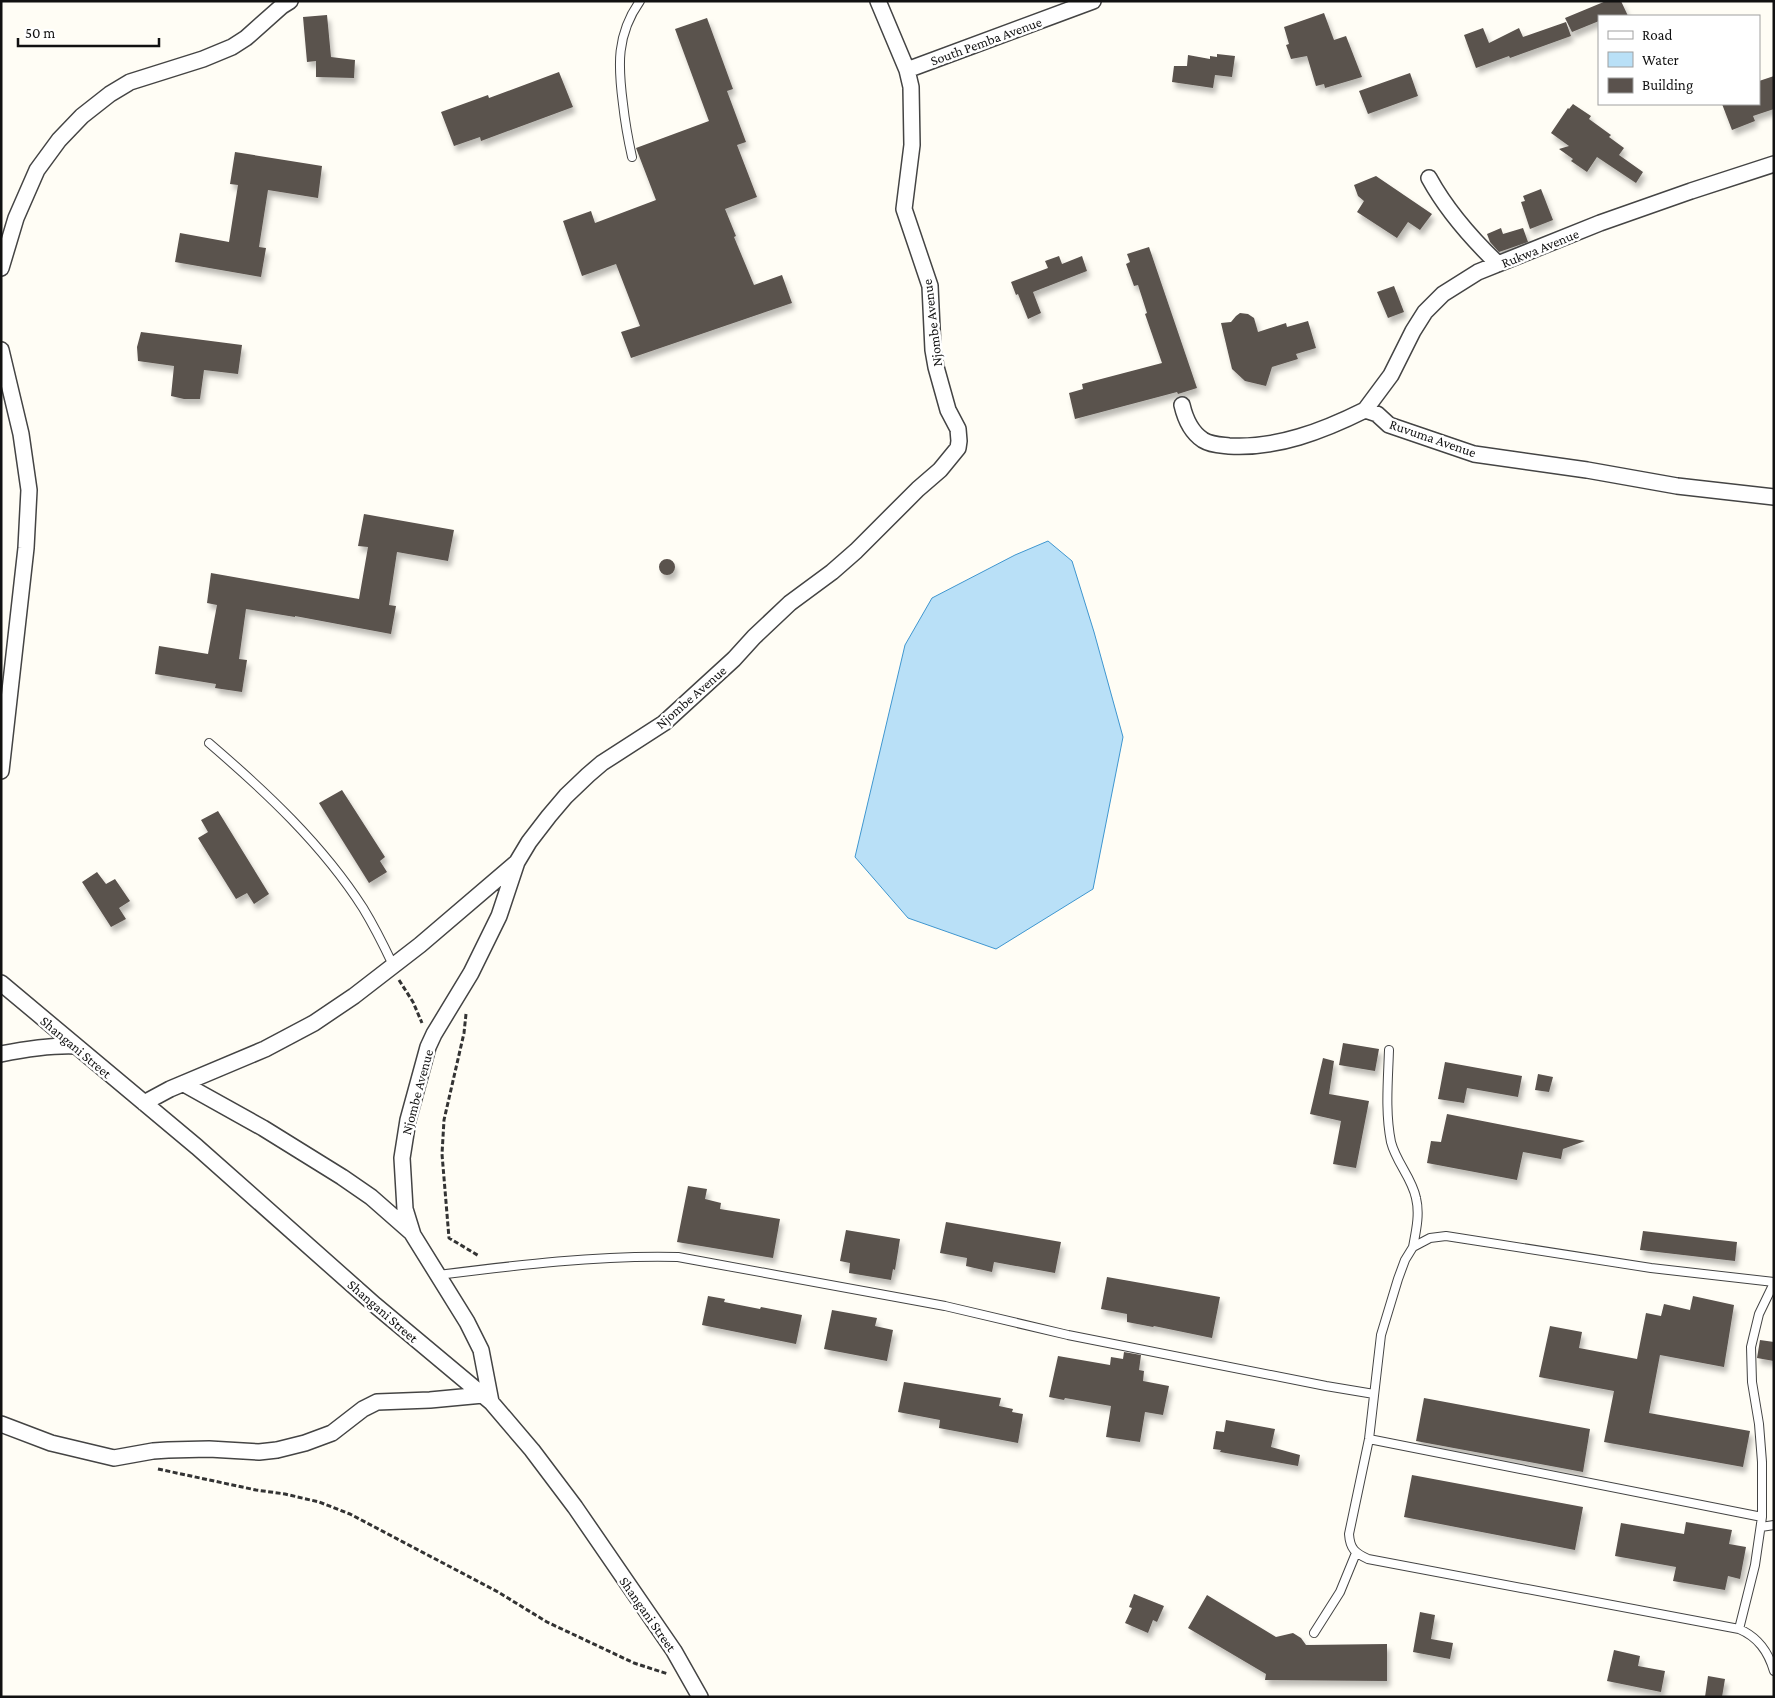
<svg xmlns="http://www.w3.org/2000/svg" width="1775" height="1698" viewBox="0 0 1775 1698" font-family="'Crimson Pro',serif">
<defs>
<filter id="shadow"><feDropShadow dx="3" dy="5.5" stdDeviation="2.5" flood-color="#0004"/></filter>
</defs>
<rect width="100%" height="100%" fill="#fffdf5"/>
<!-- water -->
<path fill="#b9e0f7" stroke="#3f96cf" d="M1048 541 1072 561 1094 632 1123 737 1093 889 996 949 908 918 855 857 905 645 932 598 1015 555Z"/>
<!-- building -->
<path fill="#5a524d" filter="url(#shadow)" d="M1606 1H1621L1628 16H1599V21L1572 32 1565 18Z
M1324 13 1334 40 1346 36 1362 77 1325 88 1324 84 1316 86 1307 56 1291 59 1286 45 1289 44 1284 27Z
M327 15 331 57 355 60 354 78 316 77V61L307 62 303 17Z
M707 18 733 89 727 91 746 142 737 145 757 197 725 209 736 236 734 237 754 285 782 275 792 303 631 358 621 332 640 326 616 264 582 276 563 221 591 211 595 223 656 200 636 148 709 121 675 29Z
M1566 22 1571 36 1510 58 1509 56 1476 68 1464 35 1483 28 1489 43 1519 28 1523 37Z
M1217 54 1235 56 1232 77 1215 75 1213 88 1172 82 1174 66H1187L1188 55 1210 59V56L1217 57Z
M559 72 573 107 481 141 480 137 454 146 441 112 488 95 489 98Z
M1410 73 1418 96 1368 114 1359 91Z
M1774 76V109L1753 116 1755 121 1732 130 1722 104H1759V81Z
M1573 104 1591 116 1589 119 1611 135 1609 137 1624 148 1619 155 1643 172 1636 183 1597 157 1587 172 1571 161 1573 159 1559 149 1569 146 1551 133 1568 108 1569 109Z
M235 152 322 166 318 198 268 190 259 247 266 248 261 277 175 262 180 233 229 242 238 185 230 184Z
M1376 176 1432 214 1420 230 1408 222 1397 238 1357 212 1364 201 1358 196 1354 185Z
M1541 189 1553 220 1530 229 1521 202 1525 201 1523 196Z
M1501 228 1503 234 1523 228 1528 242 1499 252 1490 242 1487 234Z
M1149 247 1197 388 1178 394 1177 392 1075 419 1069 393 1083 389 1082 384 1162 363 1145 314 1147 313 1138 285 1134 286 1126 264 1130 262 1127 254Z
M1059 256 1062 264 1082 256 1087 271 1033 292 1041 313 1028 319 1018 294 1016 295 1011 282 1048 268 1045 261Z
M1394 286 1404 312 1388 318 1377 292Z
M1240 313 1248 314 1254 318 1258 332 1286 323 1287 327 1308 321 1316 348 1296 354 1298 359 1272 367 1266 386 1245 381 1232 369 1221 323 1231 322 1236 316Z
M141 332 242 345 238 374 204 370 200 399H184L171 396 174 366 138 361 137 347Z
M364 514 454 530 448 561 397 552 389 605 396 606 391 634 295 616V617L246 609 239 659 247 660 242 692 215 688 216 684 155 674 159 646 208 654 217 605 207 603 211 573 359 599 368 547 358 546Z
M659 567a8 8 0 1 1 16 0a8 8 0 1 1-16 0Z
M342 790 385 857 380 861 387 872 369 883 319 803Z
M218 811 269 894 254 904 247 893 236 899 198 838 208 832 201 820Z
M97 872 106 884 115 879 130 901 119 908 126 919 111 927 82 882Z
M1343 1043 1379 1049 1375 1071 1339 1065Z
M1323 1058 1334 1061 1329 1094 1369 1101 1356 1168 1333 1164 1341 1121 1310 1114Z
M1445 1062 1522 1076 1518 1097 1467 1088 1464 1103 1438 1099Z
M1538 1074 1553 1077 1549 1092 1535 1090Z
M1447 1114 1585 1141 1563 1149 1561 1159 1523 1152 1517 1180 1427 1163 1431 1141 1441 1142Z
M688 1186 707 1189 705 1199 721 1203 720 1209 780 1219 773 1258 677 1242Z
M946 1222 1061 1242 1055 1273 994 1262 992 1272 966 1266 967 1258 940 1253Z
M846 1230 900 1239 895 1270 893 1269 891 1280 849 1273 850 1263 840 1261Z
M1643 1231 1737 1242 1735 1261 1640 1250Z
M1107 1277 1220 1297 1212 1338 1154 1326 1153 1327 1127 1322V1314L1101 1309Z
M708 1296 725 1299 724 1302 760 1309 761 1307 802 1315 796 1344 702 1325Z
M1693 1296 1734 1305 1724 1367 1660 1355 1649 1413 1750 1431 1743 1467 1604 1442 1614 1391 1539 1377 1550 1326 1582 1332 1579 1348 1637 1359 1646 1313 1661 1316 1664 1304 1690 1310Z
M832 1310 877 1318 875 1326 893 1330 887 1361 824 1349Z
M1760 1340 1774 1342V1361L1757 1358Z
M1124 1352 1141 1355 1139 1370 1144 1371 1143 1381 1169 1386 1163 1415 1145 1412 1140 1442 1106 1437 1111 1406 1065 1398 1064 1400 1049 1397 1058 1356 1110 1365 1111 1357 1123 1359Z
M904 1382 1001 1398 999 1406 1013 1409 1012 1412 1023 1414 1018 1443 939 1428 940 1420 898 1412Z
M1424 1398 1590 1429 1583 1472 1416 1441Z
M1226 1420 1275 1429 1271 1447 1300 1455 1298 1466 1220 1452 1221 1450 1213 1449 1216 1431 1224 1432Z
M1412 1475 1583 1507 1575 1550 1404 1517Z
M1686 1522 1732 1530 1729 1544 1746 1547 1740 1579 1728 1576 1725 1590 1673 1581 1676 1567 1615 1556 1621 1523 1684 1534Z
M1134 1594 1164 1606 1157 1622 1153 1620 1148 1633 1125 1623 1132 1608 1129 1607Z
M1207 1595 1276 1637 1293 1633 1301 1638 1306 1645 1387 1644V1681L1265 1680 1266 1674 1188 1628Z
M1420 1612 1435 1615 1431 1639 1453 1643 1450 1659 1413 1652Z
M1614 1650 1640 1656 1638 1666 1665 1671 1661 1692 1607 1681Z
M1708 1676 1725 1679 1722 1697H1705Z"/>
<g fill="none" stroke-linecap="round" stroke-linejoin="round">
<!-- service casing -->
<g stroke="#444" stroke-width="10">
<path id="service" d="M632 157C628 139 625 122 623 104 618 66 616 35 640 1
M209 743C265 791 322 844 363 908 374 926 384 946 393 965
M1389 1050C1388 1081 1385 1112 1391 1142 1396 1162 1412 1178 1416 1198 1420 1214 1416 1231 1413 1247
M438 1275C518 1265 598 1255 678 1257L945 1306 1068 1335 1326 1386 1374 1394
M1774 1282 1651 1268 1446 1236 1430 1238 1413 1247 1405 1260 1398 1279 1381 1335 1369 1439 1349 1534C1350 1549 1355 1553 1368 1559L1739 1629C1758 1637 1768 1651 1774 1671
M1369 1439 1762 1517
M1761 1527 1774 1525
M1739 1629 1755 1565 1762 1517V1462L1759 1424 1752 1382 1751 1347 1759 1314 1774 1283
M1314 1633 1340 1592 1356 1553"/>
</g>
<!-- minor casing -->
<g stroke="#444" stroke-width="18">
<path id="minor" d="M907 70 1093 1
M1429 178C1447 211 1471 238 1498 264
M1 268 16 218 37 170 59 140 82 116 110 94 130 82 203 59 232 47 246 38 282 6 290 1
M1 350 21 434 29 490 26 548 1 771
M1182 405C1185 418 1191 432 1203 440 1211 445 1220 445 1229 446 1276 449 1323 431 1365 410L1377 414 1389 425 1474 454 1587 470 1677 486 1774 497
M1365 410 1391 375 1413 331 1425 312 1443 294 1478 272 1600 223 1691 191 1774 164
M1 983 197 1147 375 1305 491 1402 532 1450 575 1507 674 1651 700 1697
M1 1054C26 1049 50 1045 75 1046
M184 1084 263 1128 342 1177 371 1197 412 1233
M144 1103 170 1089 265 1049 314 1023 354 996 420 945 516 863
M491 1402 481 1350 467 1322 413 1235 405 1209 402 1158 408 1120 428 1047 434 1034 471 973 499 916 517 862 529 842 549 816 566 796 588 775 602 763 664 723 734 659 754 637 790 603 832 572 856 551 918 489 940 470 958 448 959 441 958 429 948 410 936 367 933 350 930 286 904 209 912 145 911 87 907 70 878 1
M1 1424 51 1443 114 1458 153 1451 168 1450 209 1449 259 1452 277 1450 305 1443 332 1433 363 1409 377 1402 430 1400 483 1395"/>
</g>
<!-- path -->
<path stroke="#333" stroke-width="3" stroke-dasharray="5 2.5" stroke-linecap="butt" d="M399 980 413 1002 422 1023
M466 1014 464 1033 444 1120 442 1154 449 1238 479 1256
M158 1469 256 1490 285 1494 319 1502 350 1514 498 1592 547 1622 634 1663 668 1674"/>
<!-- service -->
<use href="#service" stroke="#fff" stroke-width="8"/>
<!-- minor -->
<use href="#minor" stroke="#fff" stroke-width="15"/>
</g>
<g text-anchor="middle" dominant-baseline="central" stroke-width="5" stroke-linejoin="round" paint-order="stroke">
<!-- street labels -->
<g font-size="14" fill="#111" stroke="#fff">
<text transform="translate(986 41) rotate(-20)">South Pemba Avenue</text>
<text transform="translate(1540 248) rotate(-22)">Rukwa Avenue</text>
<text transform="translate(932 323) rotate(-97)">Njombe Avenue</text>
<text transform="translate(1433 438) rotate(19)">Ruvuma Avenue</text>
<text transform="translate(691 697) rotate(-41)">Njombe Avenue</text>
<text transform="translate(76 1047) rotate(40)">Shangani Street</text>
<text transform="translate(417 1092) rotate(-75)">Njombe Avenue</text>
<text transform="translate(383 1311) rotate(41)">Shangani Street</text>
<text transform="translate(648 1614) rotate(55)">Shangani Street</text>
</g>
</g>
<!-- border -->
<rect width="1775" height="1698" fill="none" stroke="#111111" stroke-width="5"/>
<!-- legend -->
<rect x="1598" y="15" width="162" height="90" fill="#ffffff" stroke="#a0a0a0"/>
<rect x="1608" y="31" width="25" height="8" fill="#ffffff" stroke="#a0a0a0"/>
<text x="1642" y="40" font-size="15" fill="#111111">Road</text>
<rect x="1608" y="52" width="25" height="15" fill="#b9e0f7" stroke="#a0a0a0"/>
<text x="1642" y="65" font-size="15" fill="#111111">Water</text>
<rect x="1608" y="78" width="25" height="15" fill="#5a524d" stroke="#a0a0a0"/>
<text x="1642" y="90" font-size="15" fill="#111111">Building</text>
<!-- scale -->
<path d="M18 38v8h141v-8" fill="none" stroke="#111111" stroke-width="2.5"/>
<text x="25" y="38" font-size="15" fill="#111111" stroke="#ffffff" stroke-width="4" paint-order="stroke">50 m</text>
</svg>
